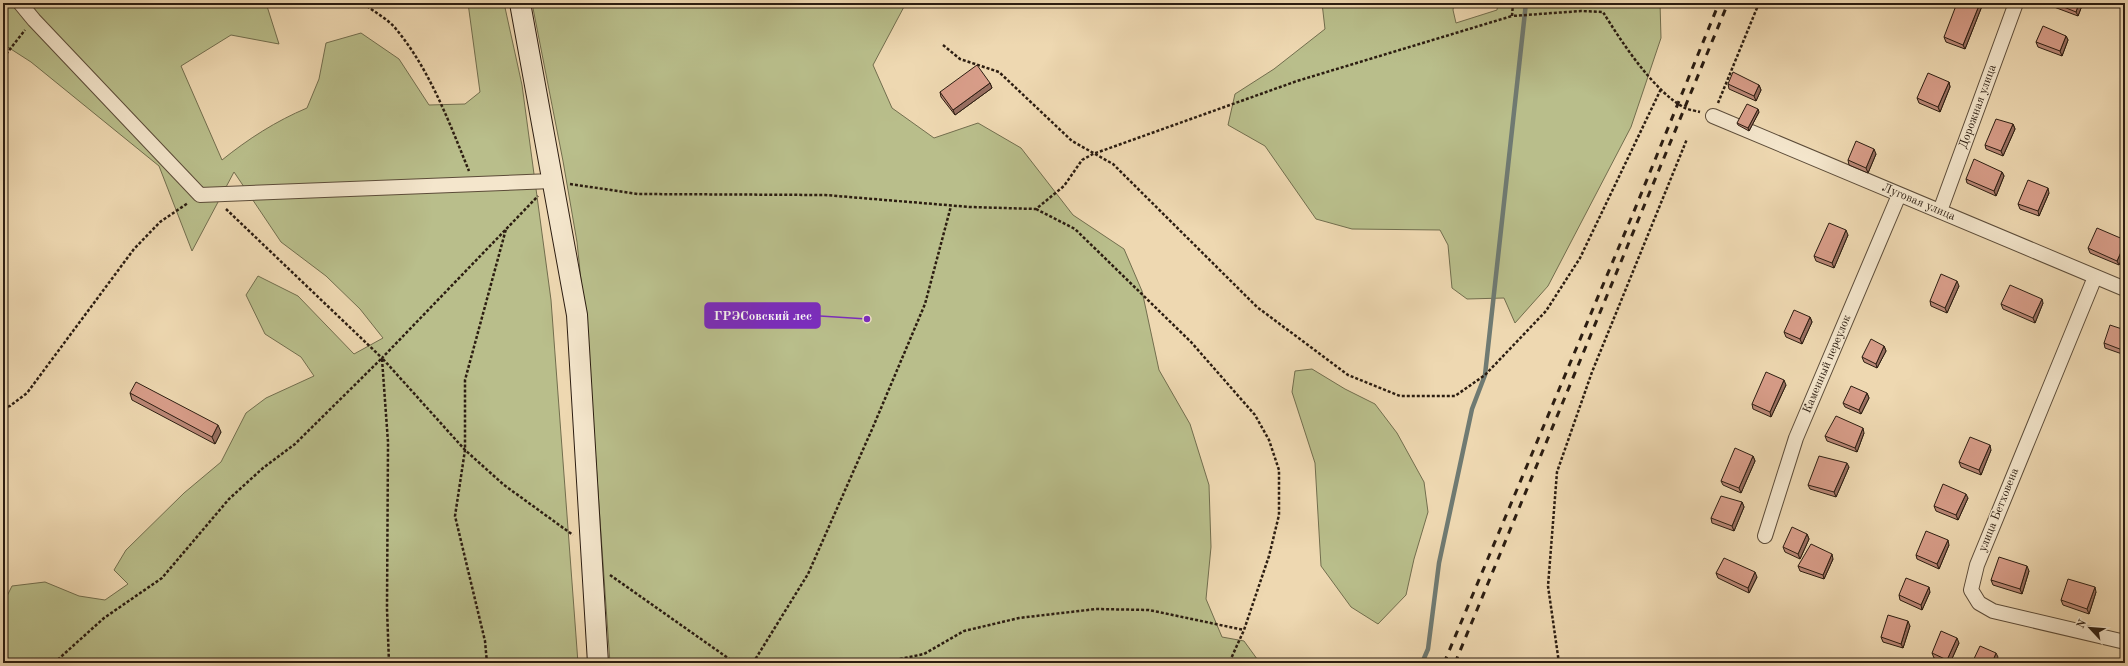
<svg xmlns="http://www.w3.org/2000/svg" width="2128" height="666" viewBox="0 0 2128 666" font-family="'Old Standard TT',serif">
<rect width="100%" height="100%" fill="#eed8b1"/>
<filter id="stains"><feTurbulence type="fractalNoise" baseFrequency=".005" numOctaves="4"/><feColorMatrix values="0 0 0 0 .2 0 0 0 0 .09 0 0 0 0 .02 0 0 0 .5 -.17"/></filter>
<radialGradient id="worn" r=".72"><stop offset=".6" stop-color="#630" stop-opacity="0"/><stop offset="1" stop-color="#630" stop-opacity=".3"/></radialGradient>
<!-- green -->
<path fill="#b9be8b" stroke="#726e4e" d="M3 3H266L279 44 231 35 181 66 222 160C248 139 276 121 307 108L319 79 326 43 361 33 399 59 429 105 465 104 480 92 468 3H504L522 85 551 300 578 663H3V604L12 586 45 582 79 596 105 600 128 584 114 570 126 550 184 493 221 462 246 413 266 398 314 376 301 357 265 334 246 295 258 276 298 296 354 354 383 338 360 309 326 276 281 242 234 172 192 251 159 166 31 62 3 44Z
M532 3H906L873 65 892 108 934 138 978 123 1021 148 1073 215 1124 249 1142 291 1159 370 1190 424 1209 485 1211 547 1206 599 1222 637 1244 641 1260 663H610L588 348 577 242 563 161Z
M1322 3H1454L1453 10 1456 23 1497 10 1498 3H1660L1661 38 1631 127 1548 286 1515 323 1504 298 1467 299 1452 288 1448 245 1440 230 1352 229 1316 219 1265 146 1228 125 1235 94 1274 69 1325 29Z
M1312 369 1345 389 1375 404 1397 433 1424 482 1428 512 1414 559 1406 595 1378 624 1351 607 1321 566 1315 463 1292 392 1295 371Z"/>
<g fill="none" stroke-linecap="round" stroke-linejoin="round">
<!-- stream -->
<path stroke="#6f7a72" stroke-width="4.5" d="M1422 663 1428 649 1439 563 1472 409 1485 375 1526 3"/>
<!-- minor casing -->
<g stroke="#5c4c39" stroke-width="16">
<g id="minor">
<path d="M20 3 34 20 200 195 552 181"/>
<path id="s1" d="M1713 116 2125 289"/>
<path id="s2" d="M1940 211 2016 3"/>
<path d="M2095 277 1977 565 1971 590 1979 603 1993 611 2125 642"/>
<path id="s3" d="M1765 536 1796 438 1899 195"/>
</g>
</g>
<!-- secondary casing -->
<g stroke="#2c1d11" stroke-width="22">
<path id="secondary" d="M520 3 577 315 598 663"/>
</g>
<!-- path -->
<path stroke="#2c1d11" stroke-width="2.5" stroke-dasharray="3 2" stroke-linecap="butt" d="M1513 3 1512 16 1581 11 1603 12C1621 41 1654 92 1685 108 1690 110 1696 111 1700 112
M367 6C376 13 389 20 396 29 430 70 449 122 469 171
M943 45 960 59 999 72 1072 141 1113 164 1257 307 1348 375 1400 396H1455L1485 375 1546 311 1580 258 1661 89
M3 58 25 30
M1718 103 1759 3
M570 184 638 194 825 195 970 207 1036 209 1064 186 1082 160 1093 154 1297 81 1512 16
M226 209 382 358 538 196
M1036 209 1075 229 1191 342 1255 415 1269 440 1279 470V515L1269 556 1244 630 1229 663
M382 359 388 442 387 609 389 663
M383 359 465 450 504 485 573 535
M3 408 10 406 27 393 134 249 160 222 188 203
M610 575 735 663
M890 661 924 654 964 631 1019 618 1096 609 1149 610 1244 630
M54 663 104 618 162 578 229 499 263 468 295 444 382 358
M487 663 485 641 455 516 465 450V380L506 229
M753 663 808 574 873 427 925 304 951 206
M846 663H890
M1559 663 1548 586 1557 472 1592 372 1687 139"/>
<!-- minor -->
<use href="#minor" stroke="#f4e6cc" stroke-width="14"/>
<!-- secondary -->
<use href="#secondary" stroke="#f4e6cc" stroke-width="20"/>
<!-- rail -->
<path stroke="#2c1d11" stroke-width="3" stroke-dasharray="7 7" stroke-linecap="butt" d="M1444 663 1637 204 1719 3
M1455 663 1728 3"/>
</g>
<!-- wall -->
<path fill="#ba8776" stroke="#2c1d11" d="M2053 3H2083L2078 16 2054 7Z
M1982 6 1965 49 1946 42 1944 37Z
M2066 36 2068 40 2062 56 2038 47 2036 42Z
M1949 82 1950 87 1940 112 1919 103 1917 98Z
M990 83 992 88 955 115 941 97 940 92Z
M1728 84 1759 85 1761 90 1756 101 1729 89Z
M1759 112 1749 131 1738 125 1737 123Z
M2013 124 2015 129 2003 156 1986 149 1985 145Z
M1876 154 1868 173 1849 165 1848 160Z
M2002 172 2004 176 1996 196 1967 183 1966 179Z
M2049 193 2039 216 2020 209 2018 204Z
M1848 235 1834 268 1816 261 1814 256Z
M2125 243V252L2119 265 2090 253 2088 248Z
M1959 286 1947 313 1931 306 1930 301Z
M2043 303 2035 323 2003 309 2001 304Z
M1810 317 1812 322 1802 344 1786 337 1784 332Z
M2125 330V355L2105 348 2104 343Z
M1884 346 1886 351 1877 368 1864 362 1862 357Z
M1786 385 1771 417 1753 409 1752 404Z
M130 393 221 432 215 444 132 400Z
M1867 393 1869 398 1861 414 1845 407 1843 403Z
M1864 433 1857 452 1827 441 1825 436Z
M1991 450 1981 475 1961 467 1959 462Z
M1753 456 1755 461 1741 493 1723 485 1721 481Z
M1849 467 1836 497 1810 489 1808 485Z
M1968 498 1958 520 1936 511 1934 506Z
M1742 502 1744 507 1734 531 1712 523 1711 518Z
M1807 534 1809 539 1800 559 1785 552 1783 547Z
M1949 545 1939 569 1917 559 1916 555Z
M1833 559 1824 579 1800 571 1798 566Z
M2029 571 2022 594 1993 585 1991 580Z
M1716 573 1757 577 1749 593 1718 578Z
M1930 592 1922 610 1900 600 1899 595Z
M2096 592 2089 614 2063 605 2061 600Z
M1910 626 1903 648 1883 642 1881 637Z
M1959 643 1950 663H1945L1934 658 1932 653Z"/>
<!-- shaded-wall -->
<path fill="#976e60" stroke="#2c1d11" d="M1980 3H1981L1982 6 1965 49 1963 45Z
M2079 3H2083L2078 16 2076 12Z
M2066 36 2068 40 2062 56 2060 51Z
M1949 82 1950 87 1940 112 1938 107Z
M990 83 992 88 955 115 953 110Z
M1759 85 1761 90 1756 101 1754 96Z
M1758 109 1759 112 1749 131 1748 128Z
M2013 124 2015 129 2003 156 2001 151Z
M1874 149 1876 154 1868 173 1866 168Z
M2002 172 2004 176 1996 196 1994 191Z
M2048 188 2049 193 2039 216 2038 211Z
M1846 230 1848 235 1834 268 1832 263Z
M2125 243V252L2119 265 2117 261Z
M1957 281 1959 286 1947 313 1945 308Z
M2042 299 2043 303 2035 323 2033 318Z
M1810 317 1812 322 1802 344 1800 339Z
M1884 346 1886 351 1877 368 1876 364Z
M1784 380 1786 385 1771 417 1770 412Z
M1867 393 1869 398 1861 414 1859 410Z
M218 425 221 432 215 444 212 437Z
M1863 428 1864 433 1857 452 1855 448Z
M1990 445 1991 450 1981 475 1979 470Z
M1753 456 1755 461 1741 493 1739 488Z
M1847 463 1849 467 1836 497 1834 492Z
M1966 494 1968 498 1958 520 1956 515Z
M1742 502 1744 507 1734 531 1732 526Z
M1807 534 1809 539 1800 559 1798 554Z
M1948 540 1949 545 1939 569 1937 564Z
M1832 554 1833 559 1824 579 1823 575Z
M2027 566 2029 571 2022 594 2020 589Z
M1755 572 1757 577 1749 593 1748 588Z
M1929 587 1930 592 1922 610 1921 605Z
M2095 587 2096 592 2089 614 2087 609Z
M1908 621 1910 626 1903 648 1901 644Z
M1957 638 1959 643 1950 663H1948L1947 660Z
M1996 653 1998 657 1996 663H1992Z"/>
<!-- building -->
<path fill="#d89d89" stroke="#2c1d11" d="M1957 3H1980L1963 45 1944 37Z
M2054 3H2079L2076 12Z
M2043 26 2066 36 2060 51 2036 42Z
M977 65 990 83 953 110 940 92Z
M1733 72 1759 85 1754 96 1728 84Z
M1928 73 1949 82 1938 107 1917 98Z
M1747 104 1758 109 1748 128 1737 123Z
M1996 119 2013 124 2001 151 1985 145Z
M1856 141 1874 149 1866 168 1848 160Z
M1974 159 2002 172 1994 191 1966 179Z
M2028 180 2048 188 2038 211 2018 204Z
M1829 223 1846 230 1832 263 1814 256Z
M2097 228 2125 240V243L2117 261 2088 248Z
M1941 274 1957 281 1945 308 1930 301Z
M2010 285 2042 299 2033 318 2001 304Z
M1794 310 1810 317 1800 339 1784 332Z
M2110 325 2125 330V351L2104 343Z
M1871 339 1884 346 1876 364 1862 357Z
M1766 372 1784 380 1770 412 1752 404Z
M136 382 218 425 212 437 130 393Z
M1851 386 1867 393 1859 410 1843 403Z
M1836 416 1863 428 1855 448 1825 436Z
M1970 437 1990 445 1979 470 1959 462Z
M1735 448 1753 456 1739 488 1721 481Z
M1819 456 1847 463 1834 492 1808 485Z
M1943 484 1966 494 1956 515 1934 506Z
M1721 496 1742 502 1732 526 1711 518Z
M1792 527 1807 534 1798 554 1783 547Z
M1926 531 1948 540 1937 564 1916 555Z
M1811 544 1832 554 1823 575 1798 566Z
M1999 557 2027 566 2020 589 1991 580Z
M1724 558 1755 572 1748 588 1716 573Z
M1906 578 1929 587 1921 605 1899 595Z
M2068 579 2095 587 2087 609 2061 600Z
M1888 615 1908 621 1901 644 1881 637Z
M1941 631 1957 638 1947 660 1932 653Z
M1980 646 1996 653 1992 663H1972Z
M2025 660 2032 663H2024Z"/>
<g text-anchor="middle" dominant-baseline="central" stroke-width="3" stroke-linejoin="round" paint-order="stroke">
<!-- street labels -->
<g font-size="12" fill="#2c1d11" stroke="#f4e6cc">
<text stroke="none"><textPath href="#s2" startOffset="111">Дорожная улица</textPath></text>
<text stroke="none"><textPath href="#s1" startOffset="223">Луговая улица</textPath></text>
<text stroke="none"><textPath href="#s3" startOffset="183">Каменный переулок</textPath></text>
<text transform="translate(1999 510) rotate(-68)">улица Бетховена</text>
</g>
</g>
<!-- callouts -->
<path fill="none" stroke="#7b2cbf" stroke-width="1.5" d="M867 319L820 316"/>
<circle fill="#7b2cbf" stroke="#f4e6cc" stroke-width="1.5" cx="867" cy="319" r="4"/>
<rect fill="#7b2cbf" stroke="#7b2cbf" stroke-width="1.5" x="705" y="303" width="115" height="25" rx="4"/>
<g font-size="13" text-anchor="middle" font-weight="bold" fill="#fff">
<text x="763" y="320">ГРЭСовский лес</text>
</g>
<!-- margin -->
<rect width="2128" height="666" fill="none" stroke="#eed8b1" stroke-width="16"/>
<rect x="4" y="4" width="2120" height="658" fill="none" stroke="#2c1d11" stroke-width="2"/>
<rect x="8" y="8" width="2112" height="650" fill="none" stroke="#2c1d11"/>
<!-- north arrow -->
<g transform="translate(2090 628) rotate(296)" stroke="#f4e6cc" stroke-width="3" paint-order="stroke">
<path d="M0-3L7 15L0 10L-7 15Z" fill="#2c1d11"/>
<text y="-6" font-size="11" font-weight="bold" text-anchor="middle" fill="#2c1d11">N</text>
</g>
<rect width="100%" height="100%" filter="url(#stains)"/>
<rect width="100%" height="100%" fill="url(#worn)"/>
</svg>
